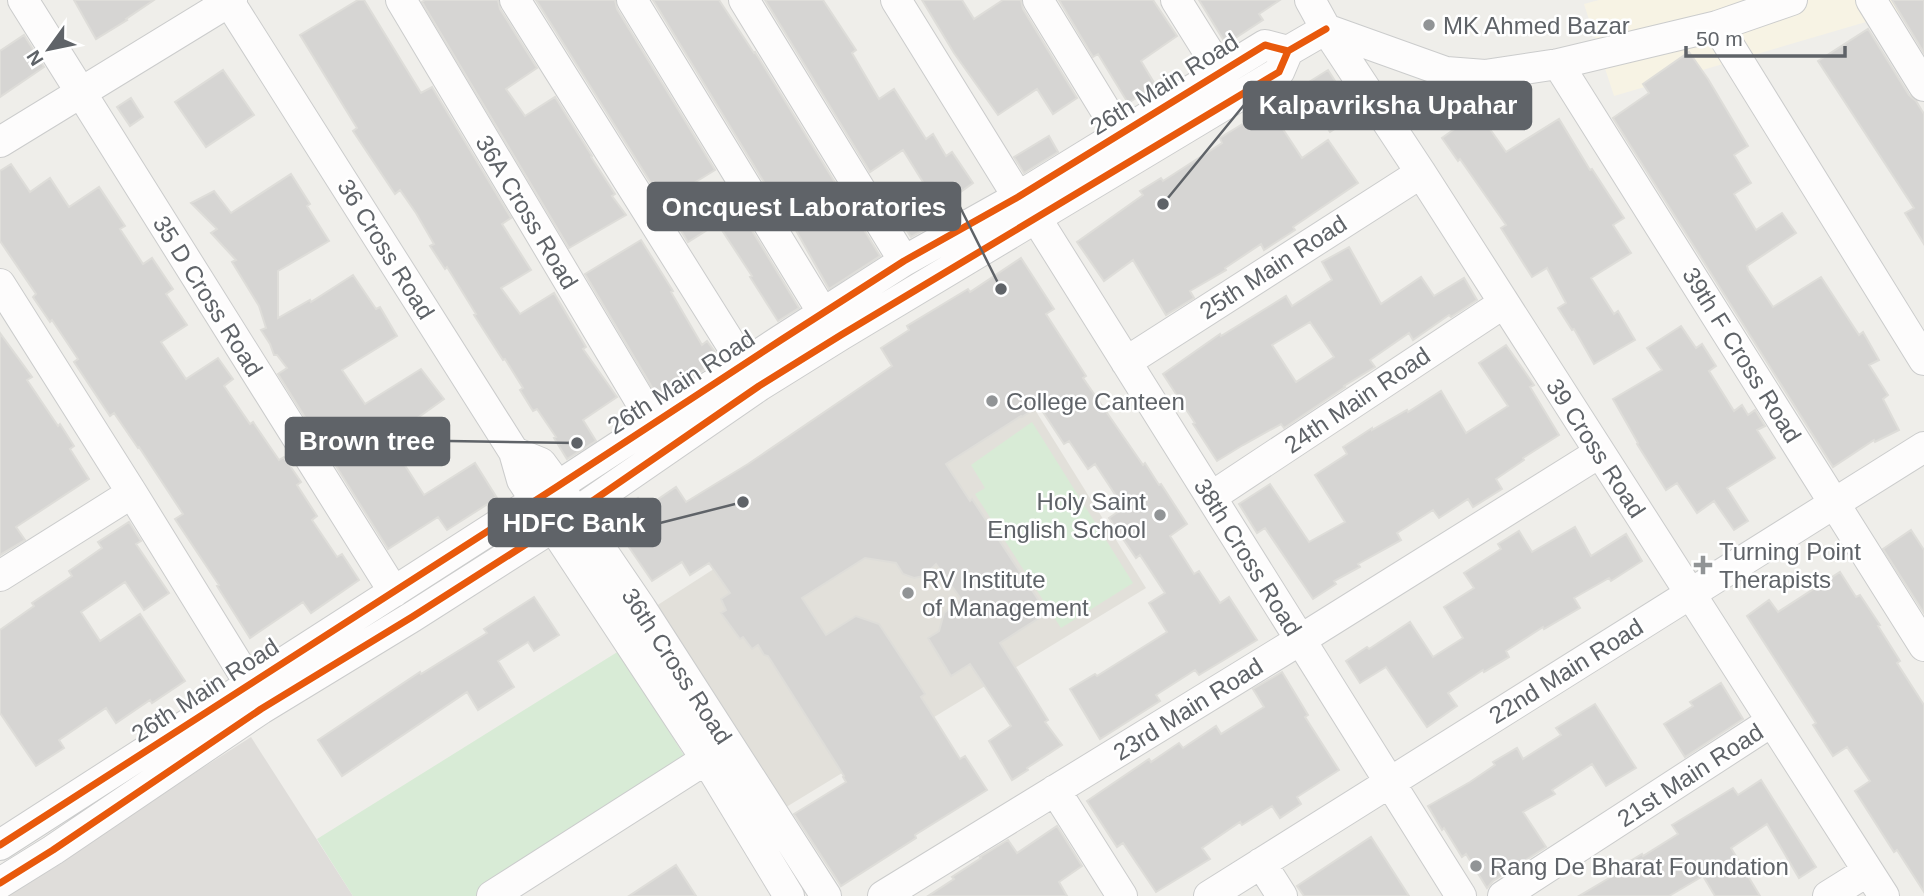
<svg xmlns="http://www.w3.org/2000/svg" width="1924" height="896" viewBox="0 0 1924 896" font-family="Arial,sans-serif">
<rect width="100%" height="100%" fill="#efeeea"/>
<!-- commercial -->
<path fill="#f7f3e4" d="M1599 0H1924V5L1614 96 1584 4Z"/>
<!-- industrial -->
<path fill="#dfddda" d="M251 737 353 896H2Z"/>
<!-- education -->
<path fill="#e2e0da" d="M1014 376 1146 588 783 809 653 608Z"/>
<!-- green -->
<path fill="#d8ebd6" d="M1032 422 1133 583 1061 628 975 494 985 488 971 465Z
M619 651 690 765 480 896H353L317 839Z"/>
<!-- building -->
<path fill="#d6d5d3" stroke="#deddd9" stroke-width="2" fill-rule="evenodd" d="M74 0H154L126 19 127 20 96 39Z
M358 0H364L421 93 432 87 511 218 502 224 531 270 501 288 520 314 554 293 586 347 583 349 617 397 583 420 596 441 567 459 554 438 556 437 537 409 533 411 520 390 523 388 505 359 503 360 474 315 476 314 447 267 445 269 430 246 434 244 416 213 400 190 395 194 353 131 357 128 300 35Z
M425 0H498L500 9 537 68 506 89 525 116 555 97 592 156 591 157 615 194 612 196 626 215 569 248 422 2Z
M536 0H615L617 9 715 170 686 188 712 227 688 242Z
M653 0H719L754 53 755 52 880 256 829 289 789 218 787 220Z
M765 0H823L856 50 852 53 879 99 894 89 926 139 933 134 946 156 952 152 973 183 944 204 951 215 911 237 898 217 931 195 903 150 870 172Z
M922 0H962L974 19 1003 0H1021L1023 9 1077 98 1053 114 1037 89 998 115 954 53Z
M1059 0H1153L1177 36 1141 61 1156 86 1128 103 1098 54 1093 57Z
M1199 0H1280L1259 14 1263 20 1226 44Z
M1892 0H1924V53Z
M1868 29 1909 95 1916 101 1924 114V244L1905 213 1914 208 1818 61Z
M24 35 44 67 0 97V51Z
M1689 52 1708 79 1748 146 1734 155 1751 183 1734 194 1756 230 1782 213 1796 233 1747 266 1748 270 1773 307 1821 277 1859 335 1863 332 1879 360 1869 365 1888 395 1883 399 1899 430 1875 442 1874 440 1833 467 1613 118 1649 93 1643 84Z
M223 70 254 115 206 147 175 102Z
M1328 70 1357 115 1330 132 1301 87Z
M131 98 143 117 130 126 117 107Z
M1265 102 1302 158 1328 140 1358 183 1293 227 1295 230 1264 250 1261 244 1225 268 1226 270 1190 291 1194 298 1166 315 1133 260 1104 281 1077 242 1143 195 1140 191 1161 178 1163 181 1222 143 1220 138 1249 120 1246 115Z
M1478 112 1506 152 1559 119 1590 170 1592 169 1624 218 1613 225 1631 253 1591 278 1614 314 1618 311 1635 340 1594 364 1574 329 1572 330 1558 308 1566 303 1547 268 1532 277 1501 228 1506 225 1460 159 1458 161 1442 138Z
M1049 136 1058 152 1024 173 1014 157Z
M11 164 30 192 50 178 69 207 99 187 125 226 120 229 143 264 152 258 173 289 166 294 187 325 161 342 186 379 218 358 233 379 224 386 250 424 253 422 279 460 284 457 301 482 297 485 317 516 312 520 337 557 342 554 359 580 311 613 303 602 250 638 217 586 219 585 175 519 183 514 139 447 138 448 114 413 110 416 74 362 78 359 52 320 50 322 33 297 36 294 0 241V171Z
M291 174 310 204 307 206 329 241 278 271V318L310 300 311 302 353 275 376 309 380 307 397 336 342 370 365 404 421 369 444 399 388 439 424 495 475 463 497 498 447 530 438 517 388 549 336 466 337 465 316 428 313 430 278 374 287 368 277 355H274L270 344 261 330 266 328 259 306 232 262 236 260 211 233 217 229 191 203 214 191 231 213Z
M736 204 799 308 778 321 750 277 752 276 714 218Z
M641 240 673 291 671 292 702 345 707 341 720 359 659 399 585 274Z
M1349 247 1381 304 1421 277 1434 296 1464 278 1477 300 1451 317 1449 315 1413 340 1409 333 1370 360 1375 367 1344 386 1345 387 1284 428 1281 424 1243 445 1217 461 1193 424 1195 423 1163 374 1220 334 1221 336 1286 296 1292 306 1332 280 1322 262ZM1310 322 1334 357 1296 382 1272 345Z
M1021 258 1054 309 1046 314 1086 376 1083 378 1143 465 1145 463 1159 485 1161 484 1187 524 1170 536 1194 574 1199 571 1220 603 1229 597 1257 640 1199 675 1195 670 1156 695 1160 701 1100 739 1070 689 1095 674 1097 676 1167 632 1149 603 1165 593 1140 555 1136 558 1109 518 1124 508 1095 464 1088 469 1069 441 1064 444 1039 406 1022 417 1021 416 946 464 970 501 972 499 1047 613 1000 643 1048 720 1045 722 1062 745 1027 768 1028 770 1012 780 989 741 1011 726 970 664 951 676 928 638 939 631 944 613 961 599 936 564 924 576 914 578 903 574 896 563 865 558 802 598 826 635 856 616 879 624 925 694 921 697 960 759 965 756 987 790 915 835 916 838 841 886 794 814 846 782 843 777 844 776 768 656 764 655 758 645 752 649 743 637 740 639 721 613 726 610 721 599 730 593 709 563 690 575 682 562 652 581 609 518 638 498 645 508 676 487 686 502 748 464 892 366 881 348 909 330 907 326 968 289 970 292Z
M1681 326 1696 348 1702 344 1716 366 1709 371 1734 411 1742 405 1748 415 1755 410 1765 426 1757 430 1775 458 1727 488 1748 521 1734 530 1714 501 1697 513 1677 483 1666 490 1637 444 1638 443 1613 399 1662 370 1647 348Z
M0 333 32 377 27 380 58 426 60 424 74 446 70 449 89 479 16 527 25 540 0 555Z
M1506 345 1534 385 1530 387 1559 435 1523 458 1524 460 1496 479 1502 489 1473 507 1468 499 1439 518 1433 510 1397 533 1401 540 1358 564 1360 567 1334 581 1336 584 1313 599 1265 528 1257 533 1239 504 1270 484 1309 542 1345 522 1315 475 1347 454 1343 447 1372 428V430L1407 410 1408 412 1441 391 1466 433 1508 406 1479 363Z
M129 522 141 541 136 544 169 593 144 610 125 582 81 612 100 641 140 614 185 681 152 703 150 700 116 723 106 708 59 740 64 748 36 766 0 713V630L34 606 32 603 72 576 69 571 102 548 98 542Z
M1575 527 1591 556 1626 534 1642 561 1611 581 1609 578 1574 598 1580 608 1544 629 1543 627 1506 651 1509 657 1484 672 1483 670 1448 693 1457 706 1427 727 1386 667 1360 683 1346 661 1367 647 1369 649 1410 622 1433 657 1463 638 1444 607 1474 588 1464 573 1501 549 1498 544 1519 531 1532 552Z
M1911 530 1924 550V613L1883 549Z
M1840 572 1856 597 1860 595 1880 625 1878 626 1900 661 1897 663 1924 705V892L1897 850 1894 852 1855 791 1870 781 1847 747 1833 756 1813 725 1816 723 1747 616 1769 600 1778 612Z
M534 597 559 635 534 651 528 642 498 661 514 687 478 710 467 692 342 776 318 740 420 672 421 674 487 633 484 629Z
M1282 672 1308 715 1305 717 1339 770 1297 797 1301 804 1280 818 1272 806 1242 825 1240 822 1202 848 1210 859 1156 892 1123 843 1117 847 1087 801 1149 759 1151 762 1179 743 1183 748 1216 726 1221 734 1264 707 1253 689Z
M1721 683 1743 719 1685 757 1664 724 1693 706 1690 702Z
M1595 704 1636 768 1606 786 1592 764 1552 790 1555 794 1523 812 1546 847 1493 881 1487 888 1466 854 1462 857 1444 828 1442 830 1428 806 1470 782 1495 765 1493 762 1517 748 1523 759 1561 735 1556 728Z
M1761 780 1816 867 1799 878 1767 824 1731 848 1760 896H1715L1703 876 1669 896H1579L1616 874 1614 871 1642 854 1643 856 1678 834 1672 825 1733 788 1738 795Z
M1057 826 1082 866 1059 882 1067 896H928L954 879 952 877 981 858 980 857 1008 840 1017 853Z
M1371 837 1409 896H1304L1297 886Z
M676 865 696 896H629Z"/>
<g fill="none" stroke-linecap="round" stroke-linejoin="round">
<!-- minor casing -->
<g stroke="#cbcccc" stroke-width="32">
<path id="minor" d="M23 0 394 592
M228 0 514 452 522 480 706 759 789 896
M401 0 654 424
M515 0 744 365
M632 0 823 313
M744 0 904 261
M896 0 1018 197
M1038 0 1120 134
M1176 0 1221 72
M1310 0 1326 29 1421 173 1884 896
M1871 0 1924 86
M1717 26 1924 360
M1326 29 1446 72 1485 75 1558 64 1717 26 1792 0
M1558 64 1924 646
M0 142 232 0
M1036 218 1461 896
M0 284 132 493 250 684
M1126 362 1421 173
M514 452 541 463 558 486 641 608 826 896
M1211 497 1504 303
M0 576 132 493
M1055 790 1122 896
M0 845 558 486 781 340 904 261 1018 197 1265 45 1288 51
M1261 863 1282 896
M0 883 53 850 261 709 412 617 575 513 759 386 841 335 1279 72 1288 51 1326 29
M492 896 722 749
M883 896 1300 640 1599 453
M1209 896 1924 447
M1503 896 1771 722
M1828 896 1868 871"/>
</g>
<!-- minor -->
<use href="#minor" stroke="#fdfcfc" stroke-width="30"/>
<!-- cycleway casing -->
<g stroke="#fff" stroke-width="11">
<path id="cycleway" d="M0 845 558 486 781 340 904 261 1018 197 1265 45 1288 51
M0 883 53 850 261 709 412 617 575 513 759 386 841 335 1279 72 1288 51 1326 29"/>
</g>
<!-- cycleway -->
<use href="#cycleway" stroke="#e8590c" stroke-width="7"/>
</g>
<!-- markers -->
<g fill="#919496" stroke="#fff" stroke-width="2.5">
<circle cx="1429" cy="25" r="7"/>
<circle cx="992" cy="401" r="7"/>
<circle cx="1160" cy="515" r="7"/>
<path d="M1699.5 554.5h7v7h7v7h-7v7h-7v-7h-7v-7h7z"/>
<circle cx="908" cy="593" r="7"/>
<circle cx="1476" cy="866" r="7"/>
</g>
<g text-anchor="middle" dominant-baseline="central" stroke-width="5" stroke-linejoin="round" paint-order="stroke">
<!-- poi labels -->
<g font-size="24" fill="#5f6368" stroke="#fff" text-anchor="start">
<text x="1443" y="25">MK Ahmed Bazar</text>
<text x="1006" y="401">College Canteen</text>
<text x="1146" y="501" text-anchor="end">Holy Saint<tspan x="1146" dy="28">English School</tspan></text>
<text x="1719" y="551">Turning Point<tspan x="1719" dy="28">Therapists</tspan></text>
<text x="922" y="579">RV Institute<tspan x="922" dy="28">of Management</tspan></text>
<text x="1490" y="866">Rang De Bharat Foundation</text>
</g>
<!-- street labels -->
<g font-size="24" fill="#5f6368" stroke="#fff">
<text transform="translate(1164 84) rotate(-32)">26th Main Road</text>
<text transform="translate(527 212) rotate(59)">36A Cross Road</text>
<text transform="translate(386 249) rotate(58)">36 Cross Road</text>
<text transform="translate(1273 267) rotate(-33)">25th Main Road</text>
<text transform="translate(208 296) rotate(58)">35 D Cross Road</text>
<text transform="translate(1742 355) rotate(58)">39th F Cross Road</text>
<text transform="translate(681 382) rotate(-33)">26th Main Road</text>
<text transform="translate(1357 400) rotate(-34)">24th Main Road</text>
<text transform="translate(1596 448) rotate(57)">39 Cross Road</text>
<text transform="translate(1248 557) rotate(58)">38th Cross Road</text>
<text transform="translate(677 666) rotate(57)">36th Cross Road</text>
<text transform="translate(1566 671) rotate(-32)">22nd Main Road</text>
<text transform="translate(205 690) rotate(-33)">26th Main Road</text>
<text transform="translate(1188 709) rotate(-32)">23rd Main Road</text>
<text transform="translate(1690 775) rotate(-33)">21st Main Road</text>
</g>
</g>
<!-- callouts -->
<path fill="none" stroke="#5f6368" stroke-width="2.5" d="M1163 204L1244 105M1001 289L960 207M577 443L449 441M743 502L660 523"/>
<g fill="#5f6368" stroke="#fff" stroke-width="2.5">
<circle cx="1163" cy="204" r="7"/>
<circle cx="1001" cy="289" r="7"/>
<circle cx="577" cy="443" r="7"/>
<circle cx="743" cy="502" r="7"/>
</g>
<g fill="#5f6368" stroke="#5f6368" stroke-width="2.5">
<rect x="1244" y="82" width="287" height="47" rx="7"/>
<rect x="648" y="183" width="312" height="47" rx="7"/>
<rect x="286" y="418" width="163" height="47" rx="7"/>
<rect x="489" y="499" width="171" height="47" rx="7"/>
</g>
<g font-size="26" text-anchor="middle" font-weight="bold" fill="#fff">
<text x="1388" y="114">Kalpavriksha Upahar</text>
<text x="804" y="216">Oncquest Laboratories</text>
<text x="367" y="450">Brown tree</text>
<text x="574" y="532">HDFC Bank</text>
</g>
<!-- north arrow -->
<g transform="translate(49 49) rotate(237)" stroke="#ffffff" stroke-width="5" paint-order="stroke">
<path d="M0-5L12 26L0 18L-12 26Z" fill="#5f6368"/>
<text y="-10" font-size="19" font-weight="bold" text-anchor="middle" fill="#5f6368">N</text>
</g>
<!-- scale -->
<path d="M1686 46v10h159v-10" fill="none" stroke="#5f6368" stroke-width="3.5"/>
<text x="1696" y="46" font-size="21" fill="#5f6368" stroke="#ffffff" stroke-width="5" paint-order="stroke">50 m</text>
</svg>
